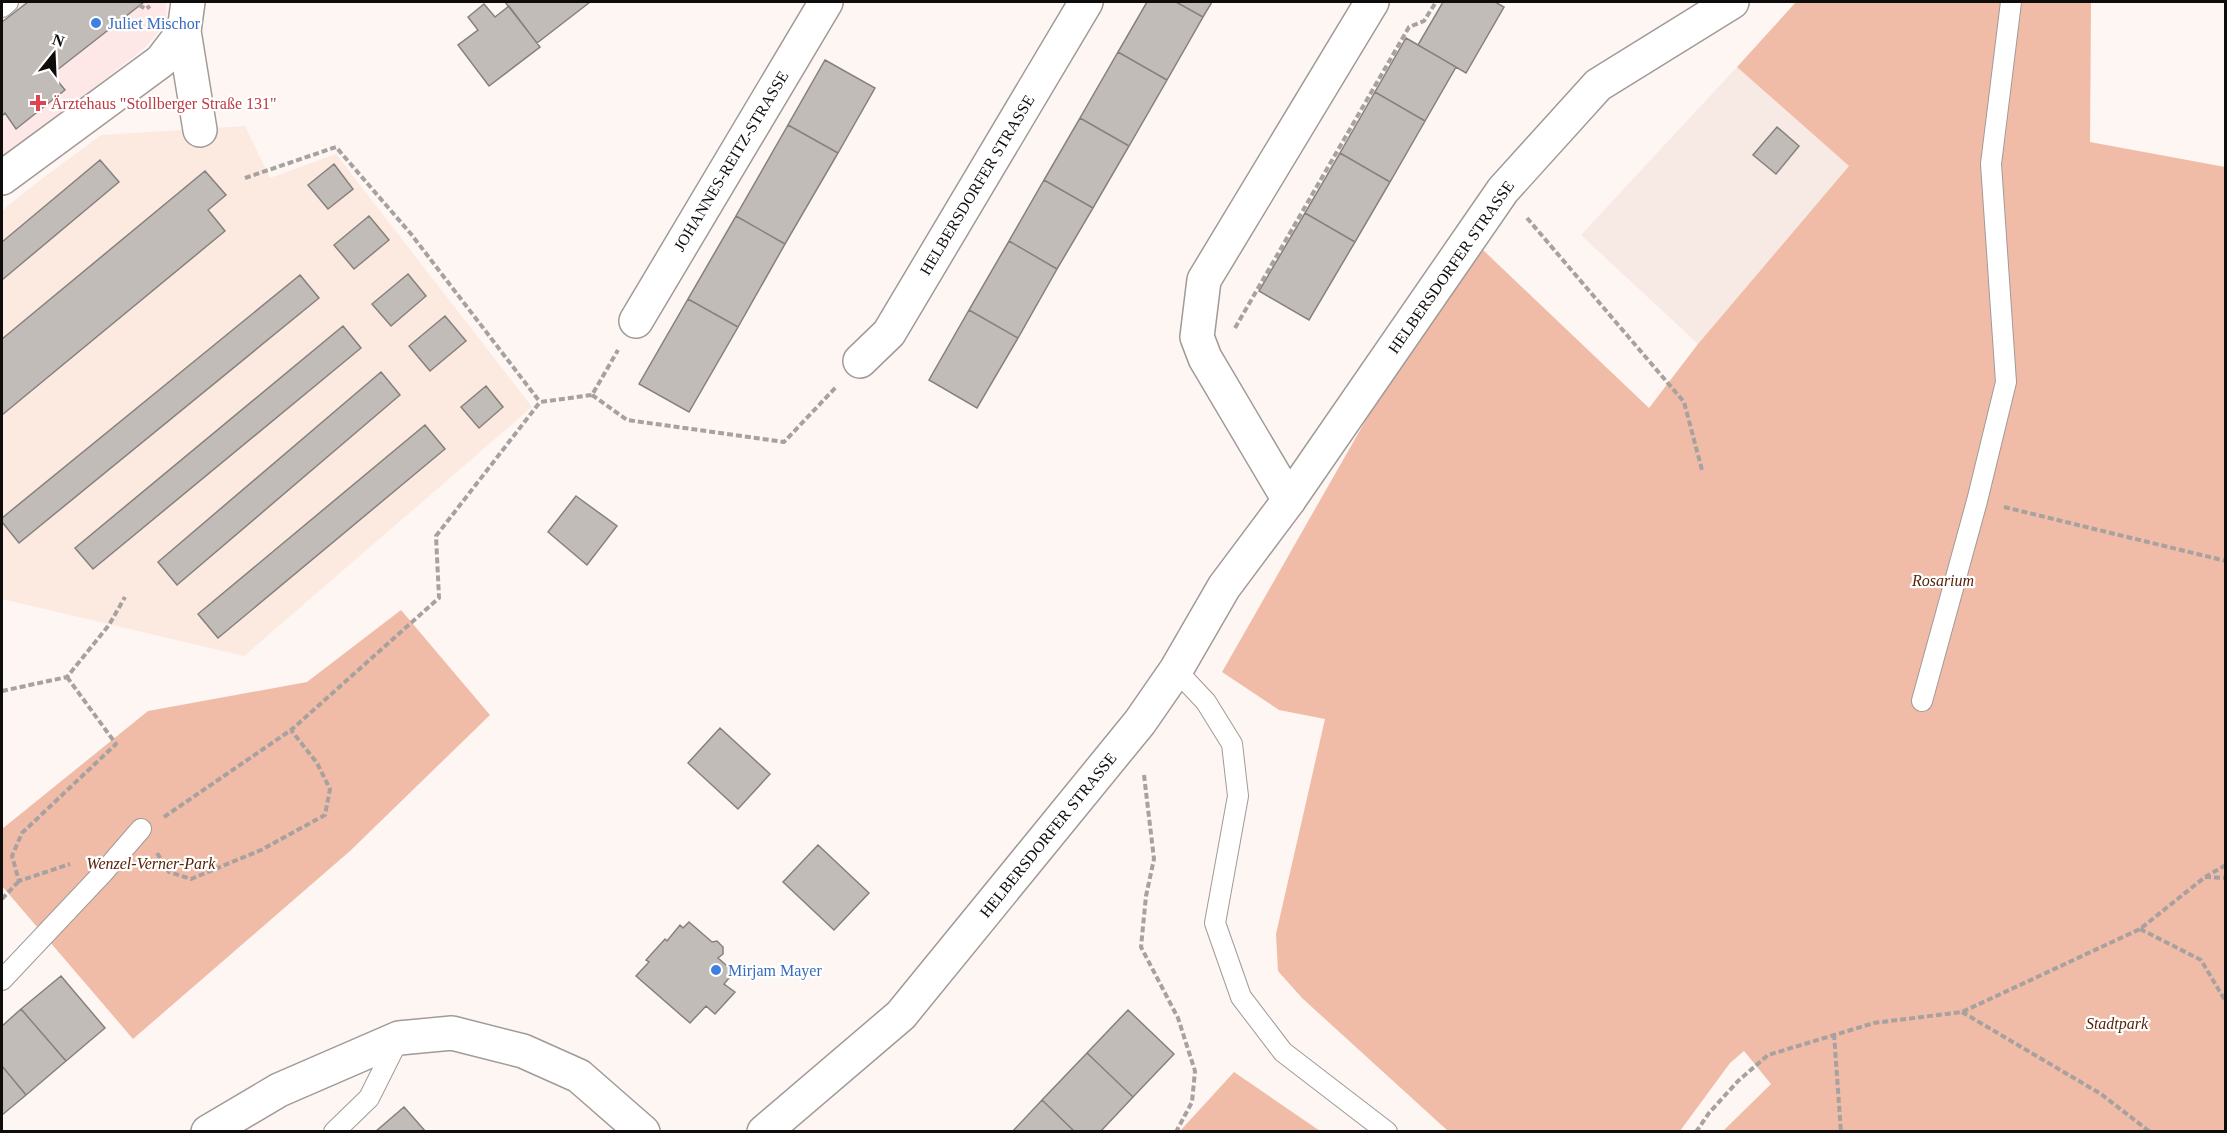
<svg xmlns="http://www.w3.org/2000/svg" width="2227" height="1133" viewBox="0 0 2227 1133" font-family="'Times New Roman',serif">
<rect width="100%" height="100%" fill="#fdf6f3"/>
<!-- built -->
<path fill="#f7e9e3" d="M1737 67 1849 166 1698 344 1581 235Z"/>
<!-- industrial -->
<path fill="#fceae0" d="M245 126 270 178 336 154 532 407 244 656 2 599V211L27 190 101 135Z"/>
<!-- medical -->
<path fill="#fee8e7" d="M18 2H166L167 20 147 46 2 160V15Z"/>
<!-- green -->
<path fill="#f1bca7" d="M1796 2H2091L2090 142 2225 167V1131H1723L1771 1084 1744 1051 1730 1063 1680 1131H1448L1302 998 1278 971 1276 934 1325 719 1279 710 1222 672 1379 397 1483 250 1649 408 1698 344 1849 166 1737 67Z
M401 610 490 715 350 851 133 1039 2 886V829L148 711 307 682Z
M1234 1072 1320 1131H1180Z"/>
<!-- building -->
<path fill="#c2bcb8" stroke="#86817d" stroke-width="1.5" d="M28 2H144L52 74 65 90 16 129 5 113 2 116V22Z
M505 2H590L537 43Z
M1147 2H1176L1203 17 1167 80 1118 52Z
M1176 2H1212L1203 17Z
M1443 2H1495L1504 7 1466 73 1418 45Z
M484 4 495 17 509 6 540 47 489 86 458 45 478 30 468 17Z
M1406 38 1456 67 1425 121 1375 92Z
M1118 52 1167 80 1129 146 1080 118Z
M825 60 875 88 838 153 788 125Z
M1375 92 1425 121 1390 182 1340 153Z
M1080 118 1129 146 1093 208 1044 180Z
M788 125 838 153 785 244 736 216Z
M1777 127 1799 146 1776 174 1753 155Z
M1340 153 1390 182 1355 242 1305 213Z
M100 160 119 182 2 280V242Z
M334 164 353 189 328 209 308 185Z
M205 171 226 195 208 210 225 231 2 415V339Z
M1044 180 1093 208 1057 269 1009 241Z
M1305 213 1355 242 1309 320 1259 291Z
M369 216 389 240 354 269 334 245Z
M736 216 785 244 738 327 688 299Z
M1009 241 1057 269 1018 338 969 310Z
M408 274 426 296 391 326 372 304Z
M300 275 319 298 19 543 2 522V518Z
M688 299 738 327 689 412 639 384Z
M969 310 1018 338 977 408 929 380Z
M445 316 466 341 430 371 409 346Z
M343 326 361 348 93 569 75 548Z
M381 372 400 395 177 585 158 562Z
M486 386 503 407 479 428 461 407Z
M425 425 445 449 218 638 198 614Z
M576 496 617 526 587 565 548 532Z
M720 728 770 774 738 809 688 763Z
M818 845 869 893 834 930 783 882Z
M689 922 712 942 717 941 723 947V954L718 958 734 972 724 984 735 992 715 1014 706 1006 690 1023 636 976 649 962 646 960 665 939 667 941 680 925 683 928Z
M61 976 105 1028 66 1061 21 1009Z
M21 1009 66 1061 26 1095 2 1066V1026Z
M1128 1010 1174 1054 1133 1097 1087 1053Z
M1087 1053 1133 1097 1100 1132H1075L1042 1100Z
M2 1066 26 1095 2 1115Z
M1042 1100 1075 1132H1012Z
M404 1107 426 1132H375Z"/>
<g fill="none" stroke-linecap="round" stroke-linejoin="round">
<!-- lane casing -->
<g stroke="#a19a97" stroke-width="22">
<path id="lane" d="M2 7 8 2
M1176 670 1206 702 1232 744 1238 796 1215 923 1241 997 1283 1052 1387 1132
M1922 701 1977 501 2006 382 1991 164 2011 2
M2 980 102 874 141 829
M334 1132 369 1098 399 1038"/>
</g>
<!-- street casing -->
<g stroke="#a19a97" stroke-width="36">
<path id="street" d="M188 2 184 31 200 130
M2 178 161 61 184 31
M636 321 826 2
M860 361 889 333 1086 2
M1289 500 1205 358 1197 337 1204 280 1372 2
M208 1132 279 1090 399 1038 452 1033 523 1051 579 1076 643 1132"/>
</g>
<!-- secondary casing -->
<g stroke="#a19a97" stroke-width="36">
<path id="secondary" d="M764 1132 901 1015 1140 722 1176 670 1224 587 1289 500 1503 190 1598 85 1732 2"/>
</g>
<!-- path -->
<path stroke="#a7a19f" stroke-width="4" stroke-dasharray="6 3" stroke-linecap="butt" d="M1441 2H1443
M139 5 146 9 150 6
M245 178 336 147 411 234 540 402
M1527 218 1684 402 1702 470
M1235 328 1409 27 1424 21 1436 2
M592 395 627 420 784 442 837 386
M2004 507 2226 561
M67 677 116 744 22 833 12 856 19 881 70 864
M2 691 67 677 109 625 125 597
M1144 775 1154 859 1146 896 1141 947 1178 1018 1195 1071 1192 1102 1176 1132
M164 817 291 730 439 598 436 536 540 402 592 395 618 350
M157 853 169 872 191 879 261 850 325 815 330 789 317 763 291 730
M2205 877 2226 878
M2 899 19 881
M2140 929 2201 960 2226 1002
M1962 1012 2101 1094 2150 1132
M1834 1034 1841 1132
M1696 1132 1709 1113 1738 1081 1768 1055 1874 1023 1962 1012 2140 929 2205 877 2226 865"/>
<!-- lane -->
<use href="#lane" stroke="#fff" stroke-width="20"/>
<!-- street -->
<use href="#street" stroke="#fff" stroke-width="33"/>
<!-- secondary -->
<use href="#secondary" stroke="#fff" stroke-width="33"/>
</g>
<!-- markers -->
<g fill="#3f7fe0" stroke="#fff" stroke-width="2">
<circle cx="96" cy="23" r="6"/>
<circle cx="716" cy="970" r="6"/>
</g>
<path fill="#e0444e" stroke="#fff" stroke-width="2" d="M35 94h6v6h6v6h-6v6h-6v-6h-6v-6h6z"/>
<g text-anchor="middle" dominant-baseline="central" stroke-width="4.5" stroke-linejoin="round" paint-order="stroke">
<!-- shop labels -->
<g font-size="16" fill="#366cbe" stroke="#fff" text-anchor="start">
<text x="108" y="23">Juliet Mischor</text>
<text x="728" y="970">Mirjam Mayer</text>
</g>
<!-- health labels -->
<g font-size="16" fill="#be3a42" stroke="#fff" text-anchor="start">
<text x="51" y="103">Ärztehaus "Stollberger Straße 131"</text>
</g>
<!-- street labels -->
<g font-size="16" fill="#0f0d0c" stroke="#fff">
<text transform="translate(731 161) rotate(-59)">JOHANNES-REITZ-STRASSE</text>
<text transform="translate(977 185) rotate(-59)">HELBERSDORFER STRASSE</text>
<text transform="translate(1451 267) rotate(-55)">HELBERSDORFER STRASSE</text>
<text transform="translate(1048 835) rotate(-51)">HELBERSDORFER STRASSE</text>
</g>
<!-- park labels -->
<g font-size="16" font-style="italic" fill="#57230a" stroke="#fff">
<text x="1943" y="580">Rosarium</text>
<text x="151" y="863">Wenzel-Verner-Park</text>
<text x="2117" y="1023">Stadtpark</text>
</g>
</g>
<!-- border -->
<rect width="2227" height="1133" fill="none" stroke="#0f0d0c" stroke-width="6"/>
<!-- north arrow -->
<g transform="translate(54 54) rotate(18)" stroke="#ffffff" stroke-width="4.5" paint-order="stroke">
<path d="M0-4.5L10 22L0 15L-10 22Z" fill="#0f0d0c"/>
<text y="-9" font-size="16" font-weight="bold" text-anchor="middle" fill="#0f0d0c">N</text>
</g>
</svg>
